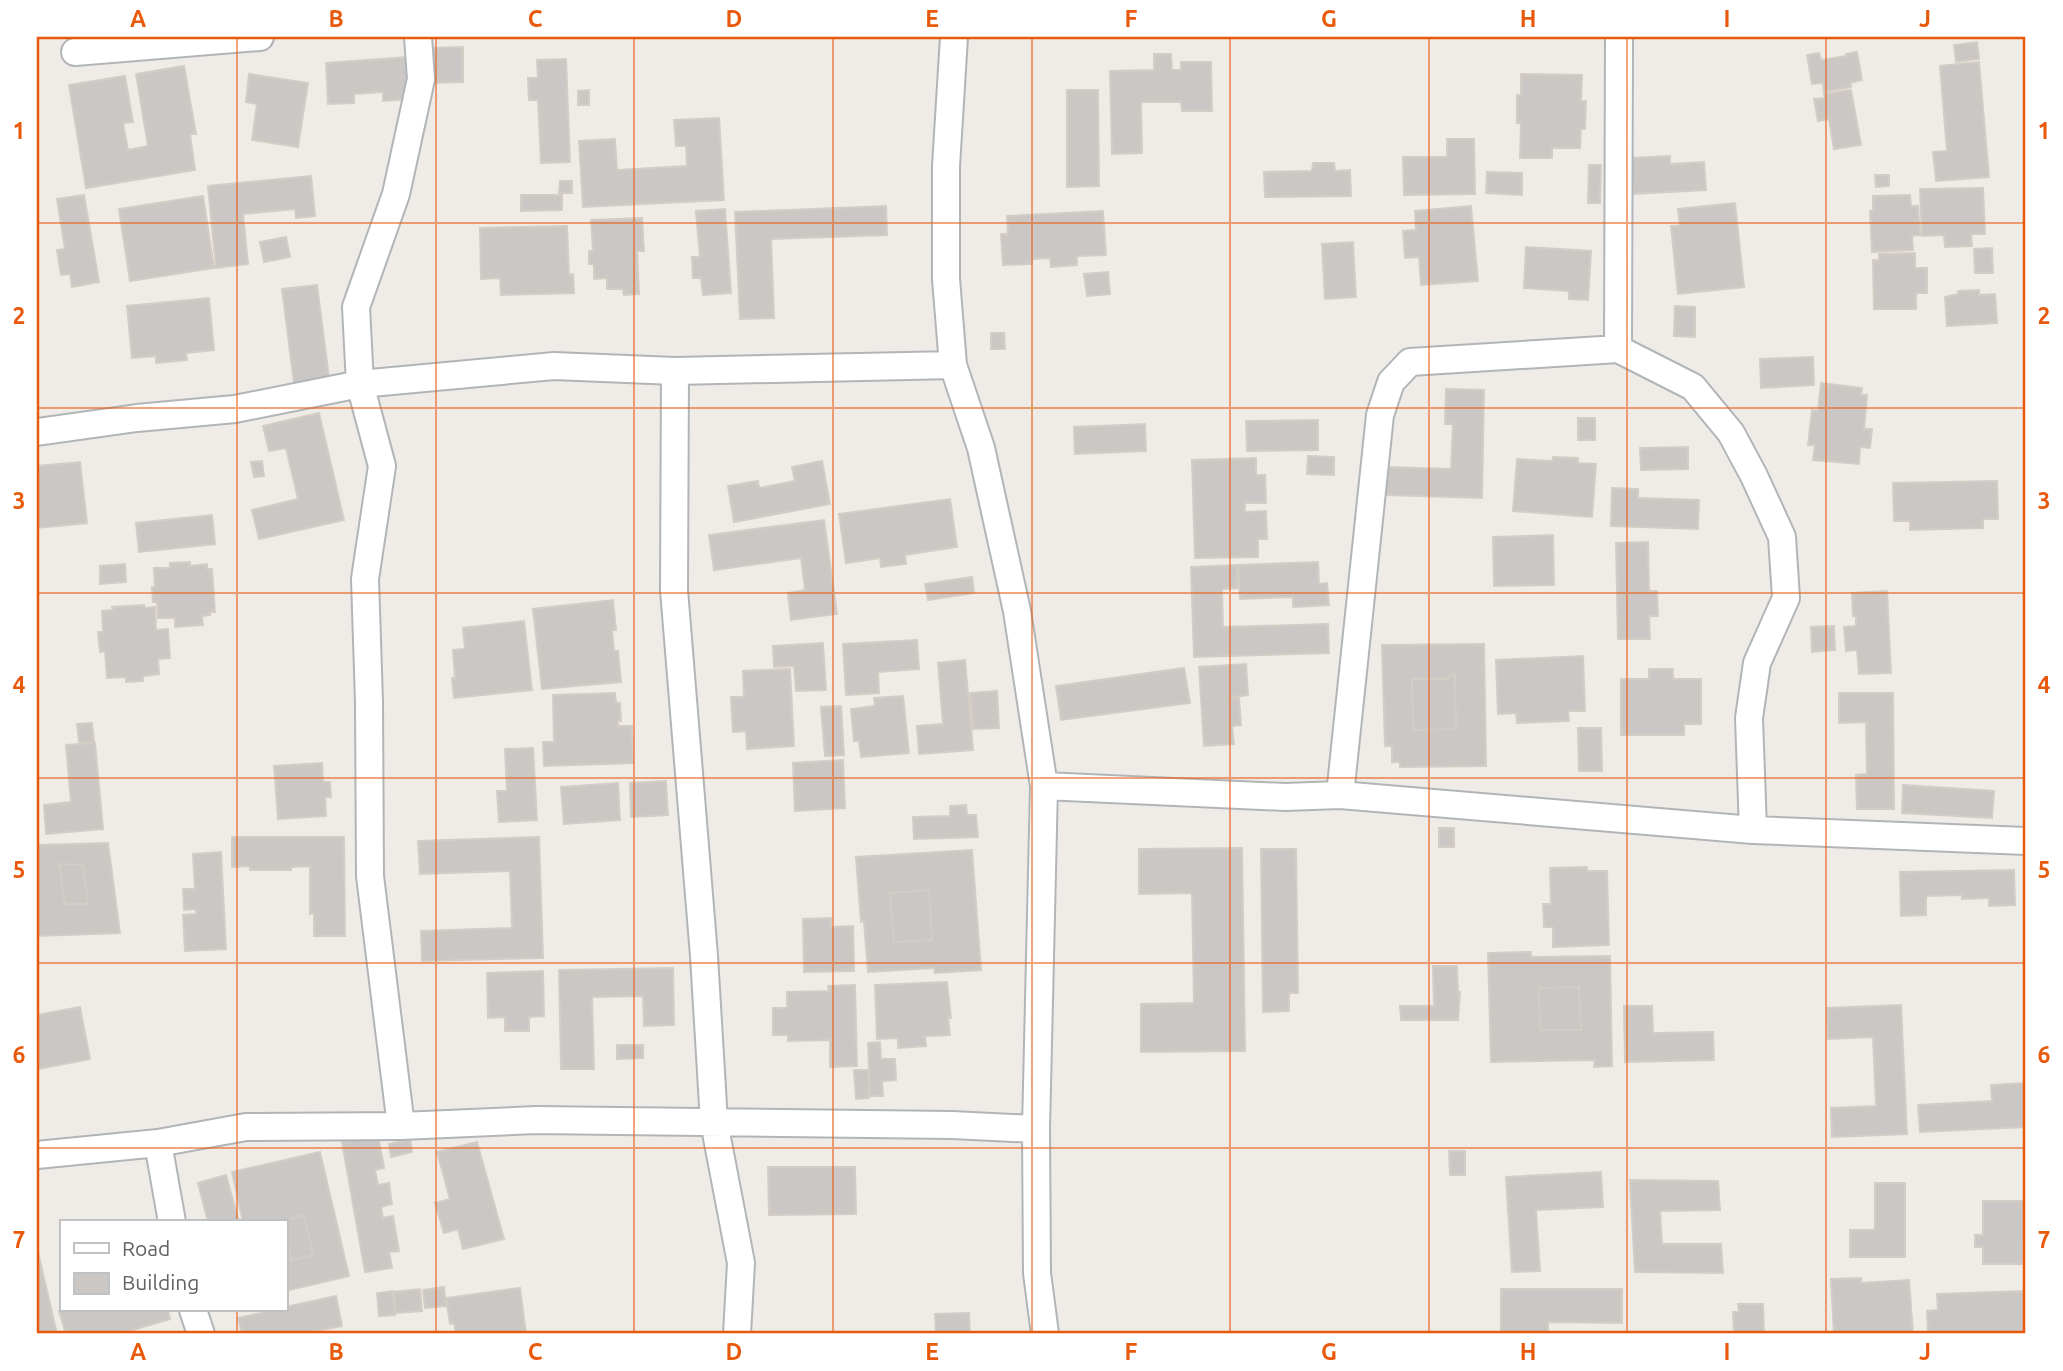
<svg xmlns="http://www.w3.org/2000/svg" width="2063" height="1371" viewBox="0 0 2063 1371" font-family="Ubuntu,sans-serif">
<rect width="100%" height="100%" fill="#efece7"/>
<!-- building -->
<path fill="#cbc7c4" stroke="#d3cdc6" stroke-width="2" fill-rule="evenodd" d="M1977 42 1979 59 1956 62 1954 45Z
M463 47V82L428 83V48Z
M1857 52 1862 80 1850 83 1851 87 1824 92 1823 83 1812 84 1807 55 1819 53 1821 60 1846 56V54Z
M1154 54H1171L1172 70H1181V62H1211L1212 111H1182L1181 102H1141L1142 153 1112 154 1110 71 1154 70Z
M407 57 410 99 383 101V92L354 94V103L328 104 326 63Z
M566 59 570 162 541 163 538 100H529L528 78H538L537 60Z
M1979 62 1989 177 1936 181 1933 152 1947 151 1940 66Z
M184 66 196 134H190L195 170 86 188 69 85 125 76 133 122 123 123 128 150 148 146 136 74Z
M249 74 308 83 298 147 252 140 257 104 246 102Z
M1521 74 1582 75 1581 101H1586L1585 129H1581L1580 148H1552V158H1520L1521 123H1517V95H1521Z
M589 90V105H578V91Z
M1067 90H1098L1099 186 1067 187Z
M1851 90 1861 145 1834 149 1829 119 1818 121 1814 99 1825 98 1824 94Z
M719 118 724 200 583 207 579 141 615 139 617 170 687 166 686 146H676L674 120Z
M1447 139H1474L1475 194 1404 195 1403 157H1447Z
M1670 156V164L1704 162 1706 190 1633 194 1631 158Z
M1313 163H1334L1335 171 1350 170 1351 196 1265 197 1264 172 1312 171Z
M1589 165H1601L1600 203H1588Z
M1487 172 1522 173V195L1486 193Z
M1875 175H1889V186L1876 187Z
M311 176 315 216 296 218 295 209 243 214 248 264 216 268 208 186Z
M560 181H572V193H559Z
M1983 188 1985 234H1971L1972 246 1945 247 1944 235 1922 236 1920 189Z
M84 195 99 282 72 287 70 274 61 275 57 250 65 249 57 199Z
M521 195H562V210L521 211Z
M1910 195 1911 206H1918L1920 235 1912 236 1913 250 1872 252 1870 211H1873V196Z
M203 196 214 268 130 281 119 209Z
M1735 203 1744 287 1678 294 1671 226H1680L1678 209Z
M886 206 887 235 771 239 774 318 740 319 735 212Z
M1471 206 1478 281 1421 285 1419 257 1405 258 1403 231 1416 230 1415 211Z
M725 209 731 293 703 295 701 278H693L692 257H700L696 211Z
M1103 211 1106 255 1077 256V265L1051 267 1050 258 1032 259V264L1003 265 1001 234H1008L1007 216Z
M642 218 644 251H637L639 294 624 295 623 289H607V278L594 279V264H589V251H593L591 220Z
M567 226 569 275 573 274 574 293 501 295 500 278 481 279 480 228Z
M286 237 290 257 264 262 260 242Z
M1353 242 1356 297 1325 299 1322 244Z
M1526 247 1591 251 1588 300 1569 299V291L1524 288Z
M1992 248 1993 273H1975L1974 249Z
M1915 253V268H1927V293H1916V309H1874L1873 260H1879V254Z
M1108 272 1110 294 1087 296 1084 274Z
M317 285 329 378 294 383 282 289Z
M1979 290V295L1995 294 1997 323 1947 326 1945 297 1958 294V291Z
M209 298 214 350 186 353 187 360 156 363V356L132 358 127 306Z
M1675 306 1695 307V337L1674 336Z
M991 333H1004L1005 349H991Z
M1813 357 1814 385 1761 388 1760 359Z
M1821 383 1862 388 1861 395H1867L1864 429H1872L1870 448 1860 447 1859 464 1813 460 1815 445H1808L1812 410 1818 411Z
M1446 389 1484 390 1482 498 1386 495 1387 467 1451 469 1453 424H1445Z
M319 413 344 520 259 539 252 510 298 499 286 448 269 451 263 426Z
M1578 418H1595V440H1578Z
M1318 420V450L1247 451 1246 421Z
M1145 424 1146 451 1075 454 1074 427Z
M1688 447V469L1641 470 1640 448Z
M1308 456 1334 457V475L1307 474Z
M1553 457 1578 458V463L1596 464 1592 517 1513 511 1517 459 1553 461Z
M1256 458V475H1265L1266 503H1245V512L1266 511 1267 539H1258V557L1195 558 1192 460Z
M262 461 264 476 254 477 251 462Z
M822 461 830 504 734 522 728 486 758 481 759 488 795 481 792 467Z
M80 462 87 523 37 528V466Z
M1997 481 1998 519H1983V528L1910 530V521H1894L1893 483Z
M1612 488 1638 489V498L1699 500 1698 529 1611 526Z
M950 499 957 547 905 555 906 564 881 567 880 558 846 563 839 514Z
M212 515 215 544 139 552 136 523Z
M824 520 837 614 791 620 788 593 805 590 801 558 714 570 709 535Z
M1553 535 1554 585 1494 586 1493 537Z
M1648 542 1649 591H1657L1658 616H1649L1650 639H1618L1616 543Z
M190 562V566L207 564V569H212L215 612H210V615L202 616 203 625 175 627V618H158L157 602H153L152 587H155L154 568H170V563Z
M1318 562 1319 584 1327 583 1329 605 1293 607V597L1240 599 1238 565Z
M125 564 126 582 100 584V566Z
M1237 565 1238 588 1222 589 1223 627 1328 624 1329 653 1194 657 1191 567Z
M972 577 974 593 928 600 925 584Z
M1887 591 1891 673 1859 674 1857 650 1846 651 1844 627 1856 626V616H1853L1852 593Z
M613 600 616 630H612L614 651H618L621 682 542 689 533 609Z
M144 605V608L155 607 156 630 168 629 170 658 158 659 159 674 143 676V681L126 682V677L107 678 105 651 100 652 98 632H103L102 611 113 610 112 607Z
M524 621 532 690 454 698 452 678H455L453 650 465 649 463 628Z
M1834 626 1835 650 1812 652 1811 627Z
M917 640 919 669 878 672 879 693 846 695 843 644Z
M823 643 826 690 796 691 794 666 774 667 773 646Z
M1484 644 1486 766 1400 767V762H1392V746H1385L1382 645ZM1455 675 1456 729 1413 730 1412 679H1448V676Z
M1583 656 1585 711H1568L1569 721 1517 723 1516 713 1498 714 1496 660Z
M965 660 973 750 919 754 917 726 943 724 938 663Z
M1246 664 1248 695 1231 697V699L1239 698 1241 725 1232 726 1234 744 1204 746 1199 667Z
M1184 668 1190 703 1061 720 1056 686Z
M790 669 794 746 747 749 746 731 733 732 731 697H744L743 671Z
M1649 669H1673V679H1701V724H1684V735H1621V679H1649Z
M1455 675 1456 729 1413 730 1412 679H1448V676Z
M997 691 999 728 973 729 970 693Z
M615 693 616 703H620L621 721H618V726H632L633 763 544 766 543 742H554L553 695Z
M1839 693H1893L1894 809H1857L1856 775 1867 774 1866 722 1839 723Z
M903 696 909 753 861 757 859 741H854L851 709 875 706 874 698Z
M841 706 844 755 825 756 821 707Z
M92 723 94 742 79 743 77 724Z
M1578 728H1601L1602 771H1579Z
M95 743 103 829 46 834 44 805 71 802 66 745Z
M533 748 537 820 499 822 497 791H507L505 749Z
M843 760 845 808 795 811 793 763Z
M322 763 323 782H330L331 797H325L326 816 278 819 274 766Z
M666 781 668 815 631 817 630 783Z
M618 783 620 820 564 824 561 787Z
M1903 785 1994 791 1992 818 1902 813Z
M966 805 967 815H976L978 837 914 839 913 817 950 816V806Z
M1439 828H1454V847H1439Z
M232 837H344L345 936H314V913L310 914V866L291 867V870H250V866L232 867Z
M539 837 543 958 422 961 421 931 512 928 510 871 420 874 418 841Z
M108 843 120 933 37 936V845ZM59 864 83 865 88 904H65Z
M1242 848 1245 1051 1141 1052V1004L1194 1003 1192 893 1139 894V849Z
M1261 849H1296L1298 993H1289V1011L1263 1012Z
M972 850 981 970 935 973 934 968 868 972 864 921 861 922 856 857ZM929 890 932 940 894 942 890 893Z
M221 852 226 949 185 951 183 915 196 914V909L184 910 183 889H195L193 854Z
M59 864 83 865 88 904H65Z
M1587 867V871H1607L1609 945 1553 947V927H1544L1543 904H1551L1550 868Z
M2014 870 2015 905 1989 906V898L1962 899V895L1926 896V915L1901 916 1900 872Z
M929 890 932 940 894 942 890 893Z
M831 918V927L853 926 854 971 804 972 803 919Z
M1531 952V957L1610 956 1612 1066 1594 1067 1595 1060 1491 1062 1488 953ZM1579 987 1581 1030H1540L1539 988Z
M1433 966H1457L1458 992H1460L1458 1020H1401L1400 1006H1434Z
M673 968 674 1025 644 1026 643 996 592 997 594 1069H561L559 970Z
M543 971 544 1016 529 1017V1031H505V1017L488 1018 487 973Z
M947 982 951 1018 948 1017 950 1035 925 1036 926 1046 898 1048V1038L877 1039 875 985Z
M855 985 857 1066 830 1067V1040L788 1041V1035H773V1008H787V992L829 991 828 986Z
M1579 987 1581 1030H1540L1539 988Z
M1901 1005 1907 1134 1832 1137 1831 1108 1876 1106 1873 1037 1828 1039 1827 1008Z
M1624 1006H1652L1653 1033 1713 1032 1714 1060 1625 1062Z
M80 1007 90 1059 38 1069 37 1015Z
M880 1042 881 1059H895L896 1080 882 1081 883 1096H870L868 1043Z
M617 1045H643V1058L617 1059Z
M854 1070H868L869 1098 856 1099Z
M2026 1083V1127L1920 1132 1918 1105 1992 1101 1991 1085Z
M378 1135 384 1168 375 1170 378 1185 389 1183 392 1204 381 1207 383 1218 393 1216 399 1251 389 1252 392 1268 365 1272 342 1142Z
M410 1139 412 1152 391 1157 389 1144Z
M477 1142 504 1239 463 1249 458 1229 444 1233 435 1203 450 1199 437 1152Z
M1449 1151H1465V1175H1450Z
M320 1152 349 1276 285 1291V1236L291 1260 313 1255 304 1215 282 1221V1222H243L232 1172Z
M768 1167H855L856 1214 769 1215Z
M1601 1172 1603 1207 1536 1210 1540 1271 1512 1272 1506 1177Z
M226 1175 239 1222H208L198 1183Z
M1630 1180 1718 1181 1720 1210 1660 1211 1662 1244H1721L1723 1273 1635 1272Z
M1875 1183H1905V1257H1850V1230H1875Z
M1983 1201H2026V1240H2023V1264H1983V1247H1975V1235H1983Z
M304 1215 313 1255 291 1260 285 1236V1222L282 1221Z
M37 1248 57 1334H37Z
M1861 1278V1283L1909 1280 1913 1334H1834L1831 1279Z
M444 1287 446 1306 425 1308 423 1290Z
M520 1288 526 1334H456L454 1323 450 1324 446 1298Z
M420 1289 422 1311 396 1313 393 1292Z
M1501 1289H1622V1323L1548 1322V1334H1501Z
M393 1291 395 1315 379 1316 377 1293Z
M2026 1291V1334H1928L1927 1311 1938 1310 1937 1294Z
M336 1296 342 1326 301 1334H242L238 1318 274 1310H285V1307Z
M1738 1304H1763L1764 1334H1734L1733 1312H1739Z
M61 1310H91L92 1312 98 1310H168L170 1319 119 1334H66L59 1311Z
M969 1313 970 1334H936L935 1314Z"/>
<g fill="none" stroke-linecap="round" stroke-linejoin="round">
<!-- minor casing -->
<g stroke="#b2b5b8" stroke-width="30">
<path id="minor" d="M954 37 946 166V279L953 365 981 448 1017 611 1044 786 1036 1129 1037 1273 1045 1334
M75 52 260 37
M1618 349 1619 37
M675 371 674 590 704 956 714 1122 741 1263 737 1334
M37 432 137 418 235 409 360 384 554 366 675 371 953 365
M1044 786 1285 797 1340 795 1753 830 2026 841
M1340 795 1380 415 1391 382 1410 362 1618 349 1693 387 1731 433 1754 476 1782 537 1786 598 1757 663 1749 718 1753 830
M401 1126 370 876 369 702 365 579 382 466 360 384 356 307 396 194 421 79 418 37
M158 1143 172 1222
M37 1155 158 1143 246 1127 401 1126 536 1120 952 1125 1036 1129
M193 1310 201 1334"/>
</g>
<!-- minor -->
<use href="#minor" stroke="#fff" stroke-width="26"/>
</g>
<!-- grid -->
<path fill="none" stroke="#e8590c" stroke-width="2" stroke-opacity="0.55" d="M237 37V1222M436 37V1334M634 37V1334M833 37V1334M1032 37V1334M1230 37V1334M1429 37V1334M1627 37V1334M1826 37V1334M37 223H2026M37 408H2026M37 593H2026M37 778H2026M37 963H2026M37 1148H2026M237 1310V1334"/>
<!-- border -->
<rect width="2063" height="1371" fill="none" stroke="#ffffff" stroke-width="77"/>
<!-- legend -->
<rect x="60" y="1220" width="228" height="91" fill="#ffffff" stroke="#bfc1c2" stroke-width="2"/>
<rect x="74" y="1243" width="35" height="10" fill="#ffffff" stroke="#bfc1c2" stroke-width="2"/>
<text x="122" y="1256" font-size="21" fill="#5f6366">Road</text>
<rect x="74" y="1273" width="35" height="21" fill="#cbc7c4" stroke="#bfc1c2" stroke-width="2"/>
<text x="122" y="1290" font-size="21" fill="#5f6366">Building</text>
<rect x="38" y="38" width="1986" height="1294" fill="none" stroke="#e8590c" stroke-width="2.5"/>
<g font-size="23" text-anchor="middle" font-weight="bold" fill="#e8590c">
<text x="138" y="27">A</text>
<text x="336" y="27">B</text>
<text x="535" y="27">C</text>
<text x="734" y="27">D</text>
<text x="932" y="27">E</text>
<text x="1131" y="27">F</text>
<text x="1329" y="27">G</text>
<text x="1528" y="27">H</text>
<text x="1727" y="27">I</text>
<text x="1925" y="27">J</text>
<text x="19" y="139">1</text>
<text x="2044" y="139">1</text>
<text x="19" y="324">2</text>
<text x="2044" y="324">2</text>
<text x="19" y="509">3</text>
<text x="2044" y="509">3</text>
<text x="19" y="693">4</text>
<text x="2044" y="693">4</text>
<text x="19" y="878">5</text>
<text x="2044" y="878">5</text>
<text x="19" y="1063">6</text>
<text x="2044" y="1063">6</text>
<text x="19" y="1248">7</text>
<text x="2044" y="1248">7</text>
<text x="138" y="1360">A</text>
<text x="336" y="1360">B</text>
<text x="535" y="1360">C</text>
<text x="734" y="1360">D</text>
<text x="932" y="1360">E</text>
<text x="1131" y="1360">F</text>
<text x="1329" y="1360">G</text>
<text x="1528" y="1360">H</text>
<text x="1727" y="1360">I</text>
<text x="1925" y="1360">J</text>
</g>
</svg>
